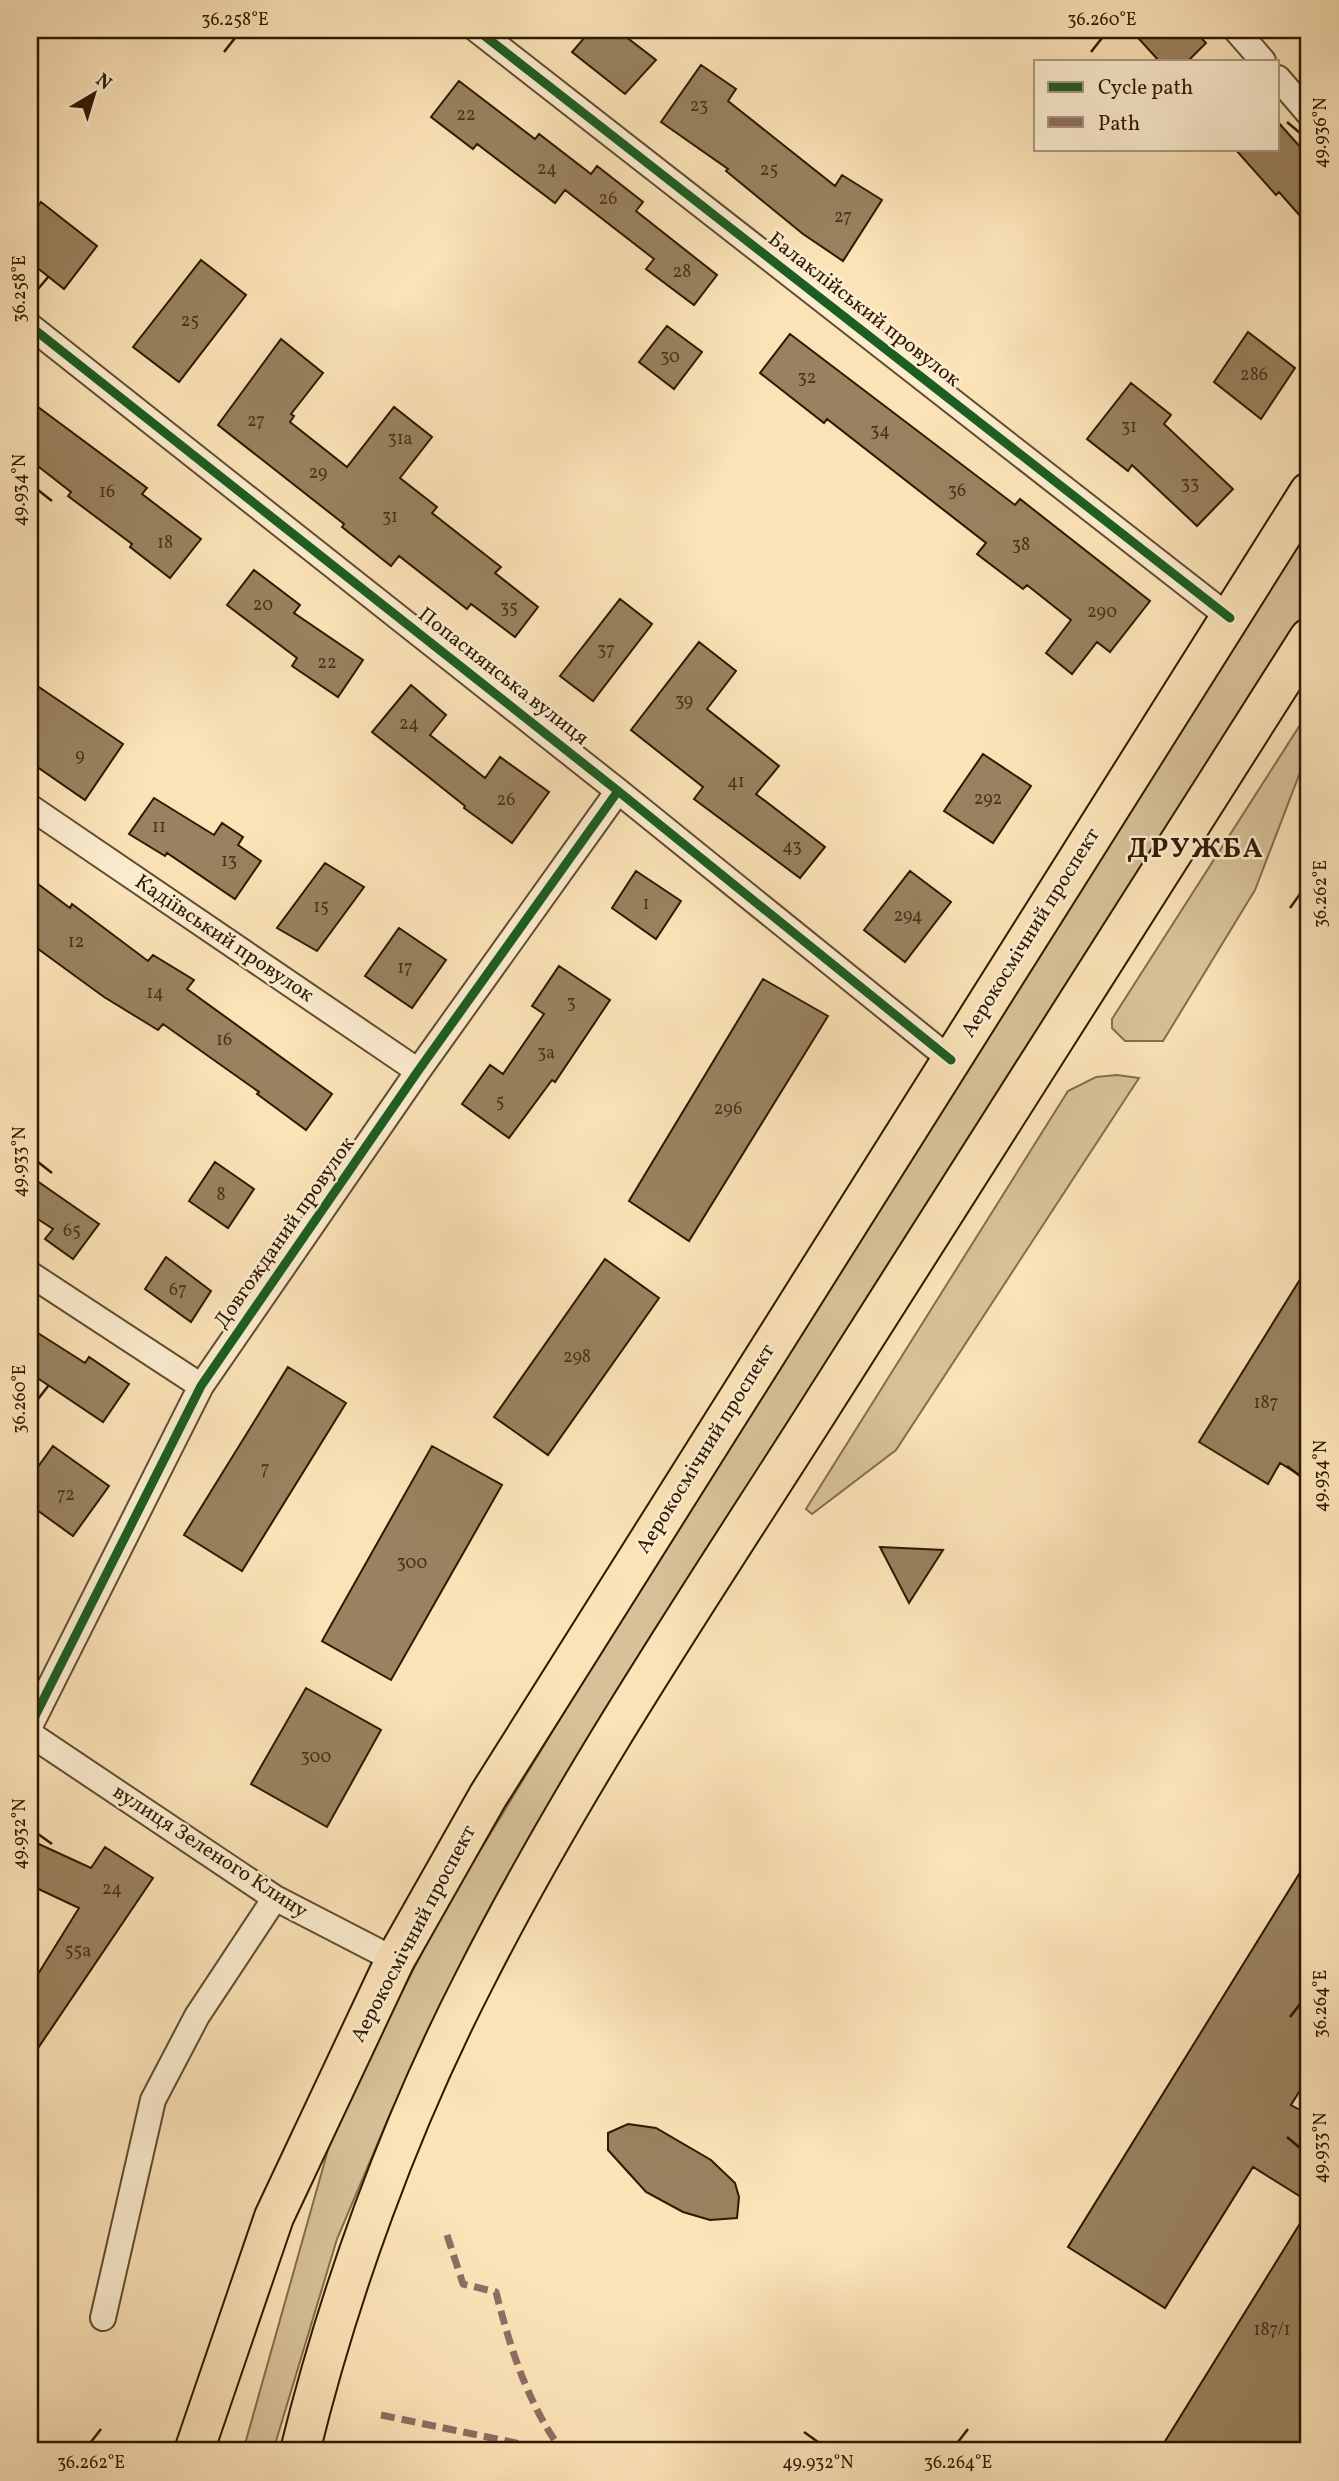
<svg xmlns="http://www.w3.org/2000/svg" width="1339" height="2481" viewBox="0 0 1339 2481" font-family="Vollkorn,serif">
<rect width="100%" height="100%" fill="#fbe3b7"/>
<filter id="stains"><feTurbulence type="fractalNoise" baseFrequency=".00286" numOctaves="4"/><feColorMatrix values="0 0 0 0 .2 0 0 0 0 .09 0 0 0 0 .02 0 0 0 .5 -.17"/></filter>
<radialGradient id="worn" r=".72"><stop offset=".6" stop-color="#630" stop-opacity="0"/><stop offset="1" stop-color="#630" stop-opacity=".3"/></radialGradient>
<!-- green -->
<path fill="#d8c198" stroke="#836d4c" stroke-width="2" d="M1309 521V605L709 1549 506 1885 391 2112 337 2239 273 2451H243L337 2118 444 1910 701 1487Z
M1309 711V749L1255 890 1163 1041H1125L1112 1028V1019Z
M1117 1075 1139 1078 896 1450 812 1514 806 1509 1068 1091 1096 1077Z"/>
<!-- building -->
<path fill="#99825f" stroke="#2e1900" stroke-width="2" d="M591 30H617L656 60 625 94 572 52Z
M1131 30H1194L1206 43 1188 61H1159Z
M701 65 736 89 728 101 835 186 842 175 882 200 843 261 803 234 726 171 728 169 661 122Z
M459 81 535 139 539 134 591 174 597 166 643 202 636 211 717 275 694 305 646 269 654 259 565 190 555 203 477 144 473 149 431 117Z
M1278 122 1309 157V226L1279 192 1276 195 1235 149H1278Z
M41 202 97 246 64 289 30 262V216Z
M201 260 246 295 179 382 133 347Z
M667 326 702 352 674 389 639 362Z
M1248 332 1295 368 1261 419 1214 382Z
M790 334 1015 505 1020 499 1150 601 1110 652 1097 642 1072 674 1046 653 1071 620 1027 585 1023 589 977 554 986 543 827 419 824 423 760 373Z
M281 339 323 373 291 414 294 416 290 422 347 467 394 407 432 437 400 478 437 507 432 513 501 567 495 573 538 607 515 637 471 604 467 609 399 556 391 566 342 527 344 524 218 425Z
M1131 383 1171 415 1164 424 1233 489 1197 526 1132 465 1128 471 1087 439Z
M30 401 147 488 142 494 201 539 170 578 130 547 132 544 68 496 71 492 30 460Z
M254 570 300 605 294 613 363 660 338 697 292 666 297 658 227 605Z
M620 599 652 624 593 701 560 676Z
M699 642 736 671 707 709 779 766 756 794 825 847 800 878 694 799 703 787 631 730Z
M30 681 123 744 85 800 30 762Z
M411 685 446 715 430 735 485 778 500 757 549 792 512 843 464 808 465 806 372 732Z
M983 754 1031 786 993 843 944 811Z
M154 798 214 835 222 823 243 837 238 845 261 861 235 899 167 853 165 856 129 834Z
M325 863 364 887 317 951 277 928Z
M636 871 681 901 656 939 612 908Z
M910 871 951 902 905 962 864 930Z
M30 878 70 908 72 904 148 961 153 955 194 980 187 989 332 1094 306 1130 257 1094 259 1092 163 1024 158 1030 104 997 30 943Z
M399 928 446 960 412 1008 365 976Z
M559 966 610 1000 555 1082 552 1080 509 1138 462 1104 490 1065 503 1074 544 1014 532 1006Z
M763 979 828 1016 689 1241 629 1201Z
M215 1162 254 1189 228 1228 189 1201Z
M30 1176 99 1224 73 1259 45 1239 53 1229 30 1214Z
M166 1257 211 1291 191 1322 145 1289Z
M605 1259 659 1298 548 1455 494 1417Z
M1309 1265V1481L1280 1463 1268 1484 1199 1442Z
M30 1328 85 1363 89 1357 129 1384 103 1422 30 1373Z
M288 1367 346 1403 242 1571 184 1535Z
M53 1446 109 1486 73 1536 30 1505V1478Z
M432 1446 502 1485 391 1680 322 1641Z
M880 1547 943 1550 909 1603Z
M306 1688 381 1730 327 1827 251 1784Z
M30 1840 91 1868 105 1847 153 1878 30 2060V1987L79 1908 30 1885Z
M1309 1858V2076L1291 2105 1309 2115V2202L1253 2167 1165 2308 1068 2247Z
M628 2124 656 2128 711 2160 735 2183 739 2197 737 2218 710 2220 683 2212 646 2192 608 2150V2133Z
M1309 2209V2451H1159Z"/>
<g fill="none" stroke-linecap="round" stroke-linejoin="round">
<!-- street casing -->
<g stroke="#614c2e" stroke-width="28">
<path id="street" d="M477 30 1230 618
M1236 30 1263 61
M1278 78 1309 114
M30 326 618 791 951 1060
M30 807 418 1071
M30 1274 201 1386
M30 1726 201 1386 418 1071 618 791
M30 1734 275 1898 395 1960
M103 2318 153 2100 197 2016 275 1898"/>
</g>
<!-- primary casing -->
<g stroke="#2e1900" stroke-width="42">
<path id="primary" d="M194 2451 274 2217 395 1960 488 1796 1309 492
M300 2451C339 2292 399 2127 474 1981 573 1785 697 1601 815 1416 980 1157 1145 898 1309 638"/>
</g>
<!-- street -->
<use href="#street" stroke="#fcedd0" stroke-width="24"/>
<!-- primary -->
<use href="#primary" stroke="#fbe3b7" stroke-width="38"/>
<!-- quiet -->
<path stroke="#8d6e63" stroke-width="7" stroke-dasharray="14 7" stroke-linecap="butt" d="M447 2235 463 2284 496 2292C510 2348 528 2404 562 2451
M381 2415 526 2445 534 2451"/>
<!-- cycleway casing -->
<g stroke="#fcedd0" stroke-width="13">
<path id="cycleway" d="M477 30 1230 618
M30 326 618 791 951 1060
M30 1726 201 1386 418 1071 618 791"/>
</g>
<!-- cycleway -->
<use href="#cycleway" stroke="#1b5e20" stroke-width="9"/>
</g>
<!-- ticks -->
<path fill="none" stroke="#2e1900" stroke-width="2.5" d="M224 52 235 38M1091 52 1102 38M1287 122 1300 133M38 289 49 276M38 490 52 501M1290 908 1300 894M38 1162 52 1173M38 1399 49 1385M1287 1466 1300 1476M38 1834 52 1844M1290 2017 1300 2004M1287 2137 1300 2148M804 2432 818 2442M91 2442 101 2429M958 2442 968 2429"/>
<g text-anchor="middle" dominant-baseline="central" stroke-width="5" stroke-linejoin="round" paint-order="stroke">
<!-- number labels -->
<g font-size="18" fill="#493318">
<text x="699" y="106">23</text>
<text x="466" y="115">22</text>
<text x="547" y="169">24</text>
<text x="769" y="170">25</text>
<text x="608" y="199">26</text>
<text x="843" y="217">27</text>
<text x="682" y="272">28</text>
<text x="190" y="321">25</text>
<text x="670" y="357">30</text>
<text x="1254" y="375">286</text>
<text x="807" y="378">32</text>
<text x="256" y="421">27</text>
<text x="1129" y="427">31</text>
<text x="880" y="431">34</text>
<text x="400" y="439">31а</text>
<text x="318" y="473">29</text>
<text x="1190" y="484">33</text>
<text x="957" y="491">36</text>
<text x="107" y="492">16</text>
<text x="390" y="517">31</text>
<text x="165" y="543">18</text>
<text x="1021" y="545">38</text>
<text x="263" y="605">20</text>
<text x="509" y="608">35</text>
<text x="1102" y="612">290</text>
<text x="606" y="650">37</text>
<text x="327" y="663">22</text>
<text x="684" y="701">39</text>
<text x="409" y="724">24</text>
<text x="80" y="756">9</text>
<text x="736" y="782">41</text>
<text x="988" y="799">292</text>
<text x="506" y="800">26</text>
<text x="159" y="827">11</text>
<text x="792" y="847">43</text>
<text x="229" y="861">13</text>
<text x="646" y="904">1</text>
<text x="321" y="907">15</text>
<text x="908" y="916">294</text>
<text x="76" y="942">12</text>
<text x="405" y="968">17</text>
<text x="155" y="993">14</text>
<text x="571" y="1003">3</text>
<text x="224" y="1040">16</text>
<text x="546" y="1053">3а</text>
<text x="500" y="1102">5</text>
<text x="728" y="1109">296</text>
<text x="221" y="1195">8</text>
<text x="72" y="1231">65</text>
<text x="178" y="1290">67</text>
<text x="577" y="1357">298</text>
<text x="1266" y="1403">187</text>
<text x="265" y="1469">7</text>
<text x="66" y="1495">72</text>
<text x="412" y="1563">300</text>
<text x="316" y="1757">300</text>
<text x="112" y="1889">24</text>
<text x="78" y="1951">55а</text>
<text x="1272" y="2330">187/1</text>
</g>
<!-- street labels -->
<g font-size="21" fill="#2e1900" stroke="#fcedd0">
<text transform="translate(864 310) rotate(38)">Балаклійський провулок</text>
<text transform="translate(503 677) rotate(38)">Попаснянська вулиця</text>
<text transform="translate(1031 933) rotate(-58)">Аерокосмічний проспект</text>
<text transform="translate(224 939) rotate(34)">Кадіївський провулок</text>
<text transform="translate(285 1233) rotate(-55)">Довгожданий провулок</text>
<text transform="translate(706 1449) rotate(-58)">Аерокосмічний проспект</text>
<text transform="translate(210 1852) rotate(33)">вулиця Зеленого Клину</text>
<text transform="translate(414 1934) rotate(-62)">Аерокосмічний проспект</text>
</g>
<!-- district labels -->
<g font-size="28" font-weight="bold" letter-spacing="2" fill="#2e1900" stroke="#fcedd0">
<text x="1196" y="849">ДРУЖБА</text>
</g>
</g>
<!-- margin -->
<rect width="1339" height="2481" fill="none" stroke="#fbe3b7" stroke-width="77"/>
<!-- legend -->
<rect x="1034" y="60" width="245" height="91" fill="#fcedd0" stroke="#aa987d" stroke-width="2"/>
<rect x="1048" y="82" width="35" height="10" fill="#1b5e20" stroke="#aa987d" stroke-width="2"/>
<text x="1098" y="94" font-size="21" fill="#2e1900">Cycle path</text>
<rect x="1048" y="117" width="35" height="10" fill="#8d6e63" stroke="#aa987d" stroke-width="2"/>
<text x="1098" y="130" font-size="21" fill="#2e1900">Path</text>
<!-- north arrow -->
<g transform="translate(94 94) rotate(38)" stroke="#fcedd0" stroke-width="5" paint-order="stroke">
<path d="M0-5L12 26L0 18L-12 26Z" fill="#2e1900"/>
<text y="-10" font-size="19" font-weight="bold" text-anchor="middle" fill="#2e1900">N</text>
</g>
<rect x="38" y="38" width="1262" height="2404" fill="none" stroke="#2e1900" stroke-width="2.5"/>
<g font-size="18" text-anchor="middle" fill="#2e1900">
<text x="235" y="25">36.258°E</text>
<text x="1102" y="25">36.260°E</text>
<text transform="translate(1320 133) rotate(-90)" y="6">49.936°N</text>
<text transform="translate(19 289) rotate(-90)" y="6">36.258°E</text>
<text transform="translate(19 490) rotate(-90)" y="6">49.934°N</text>
<text transform="translate(1320 894) rotate(-90)" y="6">36.262°E</text>
<text transform="translate(19 1162) rotate(-90)" y="6">49.933°N</text>
<text transform="translate(19 1399) rotate(-90)" y="6">36.260°E</text>
<text transform="translate(1320 1476) rotate(-90)" y="6">49.934°N</text>
<text transform="translate(19 1834) rotate(-90)" y="6">49.932°N</text>
<text transform="translate(1320 2004) rotate(-90)" y="6">36.264°E</text>
<text transform="translate(1320 2148) rotate(-90)" y="6">49.933°N</text>
<text x="91" y="2468">36.262°E</text>
<text x="818" y="2468">49.932°N</text>
<text x="958" y="2468">36.264°E</text>
</g>
<rect width="100%" height="100%" filter="url(#stains)"/>
<rect width="100%" height="100%" fill="url(#worn)"/>
</svg>
